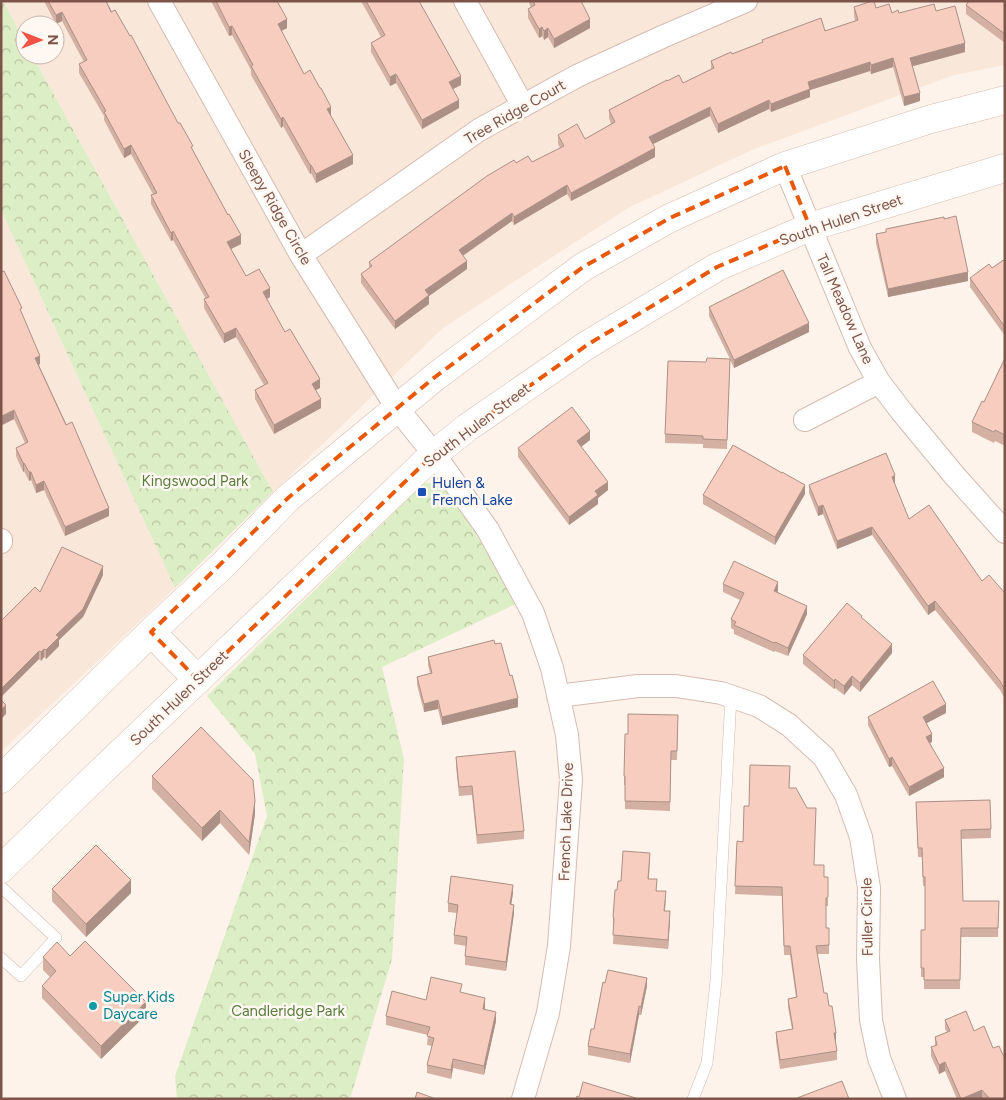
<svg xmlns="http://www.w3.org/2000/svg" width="1006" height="1100" viewBox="0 0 1006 1100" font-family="Figtree,sans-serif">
<defs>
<pattern id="forest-crowns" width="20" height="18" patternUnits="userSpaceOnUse" patternTransform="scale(1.25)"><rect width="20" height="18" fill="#dceec5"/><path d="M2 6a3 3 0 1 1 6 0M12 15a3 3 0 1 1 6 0" fill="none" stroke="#b8c3a2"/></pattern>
</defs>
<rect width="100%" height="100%" fill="#fef3ea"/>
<!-- residential -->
<path fill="#f9e7da" d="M3 1H1005V65L954 75 752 150 628 208 443 328 273 492 32 55H55V25H25V42Z
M1 210 175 588 1 752Z"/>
<!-- forest -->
<path fill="url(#forest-crowns)" d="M1 1H3L25 42V55H32L273 492 175 588 1 210Z
M424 483 445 484 518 603 382 667 404 759 392 959 350 1099H177L175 1076 267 816 255 754 207 696Z"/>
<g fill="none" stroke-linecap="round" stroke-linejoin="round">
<!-- service casing -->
<g stroke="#d5bbb0" stroke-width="12">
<path id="service" d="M1 887 56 938 21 976 1 958
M693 1099 707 1063 716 981 731 696"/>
</g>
<!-- minor casing -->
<g stroke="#d5bbb0" stroke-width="24">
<path id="minor" d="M159 1 301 255 397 408 434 454 488 530 533 613 552 668 567 735 571 780 559 946 548 1013 523 1099
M465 1 523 106
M785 166 860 348 879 382 902 412 954 475 1005 532
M301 255 479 130 577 76 662 37 746 1
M805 420 879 382
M1 540V542
M558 696 638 686H676L721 693 759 706 789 725 824 757 846 795 861 837 869 888 868 959 871 1020 879 1058 895 1099"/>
</g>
<!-- secondary casing -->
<g stroke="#dabcaf" stroke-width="29">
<path id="secondary" d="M151 632 198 680
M1 779 151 632 223 565 288 498 435 377 583 267 670 218 785 166 931 119 1005 100
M1 869 86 786 434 454 468 427 587 345 717 267 810 227 1005 168"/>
</g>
<!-- service -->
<use href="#service" stroke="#fff" stroke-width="11"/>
<!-- minor -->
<use href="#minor" stroke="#fff" stroke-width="22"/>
<!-- secondary -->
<use href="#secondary" stroke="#fff" stroke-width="28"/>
</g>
<!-- wall -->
<path fill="#d4b0a3" d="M44 1H106L193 151 241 244 231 249 246 276 270 297 266 299 285 332 320 388 316 390 321 408 274 434 255 399V390L264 385 236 337 224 343 204 308V299H206L173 240 171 241 151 204V195L153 194 131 154 124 158 104 120V116L79 73V64L84 62 62 21 56 24Z
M211 1H277L287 28 281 31 304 74 331 116 353 164 316 183 311 173 310 174 283 126 281 128 251 75V70L232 35 229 36Z
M361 1H419L461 85 453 89 459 108 422 129 396 83 390 86 371 52V43L381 37Z
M528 1H581L590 28 554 48 548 37 544 40 542 36 539 38 528 18V9L531 7Z
M1005 1V43L966 14V5Z
M854 7 876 8 892 13H899L936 11 965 52 912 66 920 101 904 106 893 67 871 74 870 71 810 90V97L771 112 769 109 718 133 710 116 653 144 655 157 571 201 567 194 514 225 512 221 463 256 467 269 429 296V304L395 329 361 283V274L369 268V262L516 163 532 162 560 148 558 144V135L585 139 611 124 609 118V110L667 81 683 83 711 69V61L762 43V40L825 31 855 21 854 15Z
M886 229 968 281 888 297 876 243V234L886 232Z
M1005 259V336L970 287V278L992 268Z
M1 272 22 314 40 364 39 365 109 516 65 536 44 490 36 493 31 480 29 481 24 471 23 472 16 456V448L25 443 14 419 2 425 1 423Z
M709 307 809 332 734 368 730 360 727 449 703 448V444L665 443V434L730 359 709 316Z
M1005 358V446L995 441 994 443 972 432V422L984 402Z
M590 440 581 447 608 490 598 498V504L569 525 518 457V448Z
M895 484 909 519 982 581 1005 593V699L1000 690 935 610 928 615 872 535 837 549 823 514 818 516 809 493V485Z
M805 494 775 545 703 504V495Z
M103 575 83 617 59 640V646L46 659 44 657 41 661 39 659 1 697V621L40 592Z
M723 584 778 590V592L807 614 788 656 775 651 774 652 734 634V630L731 628V619L740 600 723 592Z
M862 618 892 653 860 692 852 685 844 695 835 688 834 689 803 664V655Z
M495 644 510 676 518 707 442 725 438 709 424 712 417 685V677L430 673 428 665V657Z
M946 713 927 723 932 742 930 743 944 777 909 796 892 766 889 767 868 725V717Z
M678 715 677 760H671L670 811 625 809V785H624V776L628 734Z
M456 757 524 831V839L477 844 472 795 459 796 456 766Z
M152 776 255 814 249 855 220 823 202 841 152 789Z
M789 788 814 865 824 877H828V906H826V928H829V954H817L824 993 836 1041 835 1042 837 1051V1060L780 1069 776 1041V1032L792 1029 788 1007V999L796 997 790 955H784L782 896 735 894 737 841 743 842 749 806Z
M916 802 991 829V838L961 839 963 901H999L998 937H961L960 989H924V977H921V930H925V886H923L922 857H918Z
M650 861 649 879 657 891 666 900 665 911 670 920 668 949 613 944 614 926H613V917L617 890 621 881Z
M52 889 131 893 86 937 52 901Z
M513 893 511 904 514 913 506 971 465 965V956L466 946 454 944V935L457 913 448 912V903Z
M70 956 146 1015 101 1059 42 998V986L50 977 43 970V957Z
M647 986 641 1015H639L630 1063 588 1055V1046L594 1029Z
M462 993 485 1007V1009L496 1021 484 1075 453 1068 451 1079 427 1073V1065L432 1046 427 1045 428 1035 386 1025V1016L426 1000Z
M945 1020 1005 1099H957L945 1071 939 1074 931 1056V1047L935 1046V1037L947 1032 945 1029Z"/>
<!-- shaded-wall -->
<path fill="#ac9085" d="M62 12V21L56 24V15Z
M287 19V28L278 33V24Z
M590 19V28L554 48V39Z
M232 26V35L229 36V27Z
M542 27V36L539 38V29Z
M548 28V37L544 40V31Z
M965 43V52L910 67V58Z
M893 58V67L871 74V65Z
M870 62V71L810 90V97L771 112V104L808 82Z
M396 74V83L390 86V77Z
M461 76V85L449 91V82Z
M920 93V101L904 106V97Z
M459 100V108L422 129V120Z
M769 100V109L718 133V124Z
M331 107V116L327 109Z
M710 107V116L649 146V137Z
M283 117V126L281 128V119Z
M131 145V154L124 158V149Z
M655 148V157L571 201V193Z
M353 155V164L316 183V174Z
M310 165H311V173L310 174Z
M567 185V194L514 225V217Z
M512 213V221L459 258V250Z
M173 231V240L171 241V233Z
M241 235V244L227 251V242Z
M467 261V269L429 296V304L395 329V321L425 290Z
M968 272V281L888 297V289Z
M270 288V297L263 301V292Z
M809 323V332L734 368V360Z
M236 328V337L224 343V334Z
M40 356V364L35 367V358Z
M320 379V388L312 392V384Z
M321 399V408L274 434V425Z
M14 410V419L2 425V416Z
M590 431V440L577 450V441Z
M23 463H24V471L23 472Z
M29 472H31V480L29 481Z
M895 475V484L892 485V477Z
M44 481V490L36 493V485Z
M608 482V490L598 498V504L569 525V517L595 491Z
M805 485V494L775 545V537Z
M823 505V514L818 516V507Z
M109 508V516L65 536V527Z
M872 527V535L837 549V541Z
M103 566V575L83 617 59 640V646L46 659V650Z
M778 582V590L774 599V591Z
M935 601V610L928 615V606Z
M807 606V614L788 656V648Z
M892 644V653L860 692V683Z
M44 649V657L41 661V652Z
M39 651V659L1 697V689Z
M852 676V685L844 695V686Z
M835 679V688L834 689V681Z
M518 698V707L442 725V717Z
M438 700V709L424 712V704Z
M946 704V713L923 725V717Z
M6 705V714L1 719V710Z
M932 734V742L926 745V737Z
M892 757V766L889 767V759Z
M944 768V777L909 796V787Z
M255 801V814L249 855V842Z
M220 810V823L202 841V828Z
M131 880V893L86 937V924Z
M513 885V893L510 913V904Z
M514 905V913L506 971V962Z
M670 911V920L668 949V940Z
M647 978V986L641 1015V1007Z
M485 998V1007L483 1018V1009Z
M146 1002V1015L101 1059V1046Z
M639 1006V1015L630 1063V1054Z
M496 1012V1021L484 1075V1066Z
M834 1033H836V1041L834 1042Z
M453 1059V1068L451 1079V1070Z
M945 1062V1071L939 1074V1065Z
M982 1090V1098L961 1099Z"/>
<!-- building -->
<path fill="#f6cdbe" stroke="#ac9085" d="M48 1H106L111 12 115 10 130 36 131 35 178 123H180L193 146 191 147 228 215 229 214 241 235 227 242 246 276 259 269 270 288 263 292 285 332 290 329 320 379 312 384 321 399 274 425 255 390 268 383 236 328 224 334 204 299 209 297 173 231 171 233 151 195 157 193 131 145 124 149 104 112 106 111 79 64 87 60 62 12 56 15Z
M216 1H277L287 19 278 24 304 74 310 70 320 88H321L331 107 327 109 353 155 316 174 311 165H310L283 117 281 119 251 66 253 65 232 26 229 27Z
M366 1H419L461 76 449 82 459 100 422 120 396 74 390 77 371 43 385 35Z
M533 1H581L590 19 554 39 548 28 544 31 542 27 539 29 528 9 535 5Z
M872 1H874L876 8 889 4 892 13 898 10 899 13 934 4 936 11 955 6 965 43 910 58 920 93 904 97 893 58 871 65 870 62 808 82 810 89 771 104 769 100 718 124 710 107 649 137 655 148 571 193 567 185 514 217 512 213 459 250 467 261 425 290 429 295 395 321 361 274 372 266 369 262 487 176 514 160 516 163 528 156 532 162 564 146 558 135 577 124 585 139 615 122 609 110 667 80V81L679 75 683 83 714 68 711 61 731 52 732 54 763 42 762 40 821 18 825 31 858 20 854 7Z
M969 1H1005V34L966 5Z
M956 216 968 272 888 289 876 234 886 232V229L944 217V219Z
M1005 259V327L970 278 989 264 992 268Z
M783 270 809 323 734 360 709 307Z
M4 271 22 308 20 309 40 356 35 358 66 425 72 422 109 508 65 527 44 481 36 485 31 472H29L24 463H23L16 448 28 442 14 410 2 416 1 414V272Z
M707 358 730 359 727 440 703 439V436L665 434 668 361 706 362Z
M1005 358V435L995 430 994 432 972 422 982 401 984 402Z
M572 407 590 431 577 441 608 482 595 491 598 495 569 517 518 448Z
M733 445 782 473V472L805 485 775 537 703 495Z
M886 453 895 475 892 477 909 519 929 505 982 581 989 575 1005 593V690L1000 681 935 601 928 606 872 527 837 541 823 505 818 507 809 485Z
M62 547 103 566 83 609 56 635 59 637 46 650 44 649 41 652 39 651 1 689V621L35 587 40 592Z
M734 561 778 582 774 591 807 606 788 648 775 642 774 643 734 625 736 622 731 619 744 593 723 584Z
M847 603 862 616 861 617 892 644 860 683 852 676 844 686 835 679 834 681 803 655Z
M494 640 495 644 501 643 510 676 512 675 518 698 442 717 438 700 424 704 417 677 432 673 428 657Z
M933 681 946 704 923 717 932 734 926 737 944 768 909 787 892 757 889 759 868 717Z
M1 700 6 705 1 710Z
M628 714 678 715 677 751H671L670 802 625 801V776H624L625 734H628Z
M201 727 253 780 255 801 249 842 220 810 202 828 152 776Z
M515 751 524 831 477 835 472 786 459 787 456 757Z
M750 765 790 766 789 788H796L807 808H816L814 865H824V877H828V897L826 898V928H829V945L816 946 824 993H827L829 1006H832L836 1033H834L837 1051 780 1060 776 1032 793 1029 788 999 797 997 790 946H784L782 887 735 886 737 841 743 842 744 806H749Z
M990 800 991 829 961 830 963 901H999L998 928H961L960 980H924V968H921V930H925V877H923L922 848H918L916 802Z
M96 845 131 880 86 924 52 889Z
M623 851 650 853 648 879H657L656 891H666L664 911H670L668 940 613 935 614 918 613 917 615 890H617L618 881H621Z
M451 876 513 885 510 904 514 905 506 962 465 956 467 937 454 935 458 905 448 903Z
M85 941 146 1002 101 1046 42 986 56 971 43 957 57 942 70 956Z
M608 970 647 978 641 1007 639 1006 630 1054 588 1046 591 1029H594L603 982 605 983Z
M431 977 462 984 460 992 485 998 483 1009 496 1012 484 1066 453 1059 451 1070 427 1065 434 1038 427 1036 430 1027 386 1016 392 991 426 1000Z
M966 1011 974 1031 984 1026 993 1048 999 1046 1005 1059V1099H990L982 1090 961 1099 945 1062 939 1065 931 1047 937 1045 935 1037 950 1031 945 1020Z
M842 1081 849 1099H798L797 1098Z
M583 1082 639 1099H576L577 1096 579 1097Z
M417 1092 436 1099H415Z"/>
<!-- marked area -->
<path fill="none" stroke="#e8590c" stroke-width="4" stroke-dasharray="10 6" stroke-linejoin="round" d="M785 166 810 227 717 267 587 345 434 454 198 680 151 632 288 498 435 377 583 267 670 218Z"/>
<!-- markers -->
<rect fill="#1a4fb4" stroke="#fff8f2" stroke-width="2" x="417" y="487" width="10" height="10" rx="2.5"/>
<circle fill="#0f9aa8" stroke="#fff8f2" stroke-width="2" cx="93" cy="1006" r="5"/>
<g text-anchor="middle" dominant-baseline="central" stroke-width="5" stroke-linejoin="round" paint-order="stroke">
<!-- street labels -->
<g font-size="15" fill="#7d5449" stroke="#fff8f2">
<text transform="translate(515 112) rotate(-30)">Tree Ridge Court</text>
<text transform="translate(275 207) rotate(60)">Sleepy Ridge Circle</text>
<text transform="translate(841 220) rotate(-19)">South Hulen Street</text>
<text transform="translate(845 309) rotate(66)">Tall Meadow Lane</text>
<text transform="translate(477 425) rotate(-37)">South Hulen Street</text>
<text transform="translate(179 698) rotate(-44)">South Hulen Street</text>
<text transform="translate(566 822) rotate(-88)">French Lake Drive</text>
<text transform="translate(867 917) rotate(-91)">Fuller Circle</text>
</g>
<!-- park labels -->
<g font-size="15" fill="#597d3d" stroke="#fff8f2">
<text x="195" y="481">Kingswood Park</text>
<text x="288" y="1011">Candleridge Park</text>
</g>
<!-- transit labels -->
<g font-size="15" fill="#164399" stroke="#fff8f2" text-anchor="start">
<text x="432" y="483">Hulen &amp;<tspan x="432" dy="17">French Lake</tspan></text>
</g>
<!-- culture labels -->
<g font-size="15" fill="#0d838f" stroke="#fff8f2" text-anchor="start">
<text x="103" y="997">Super Kids<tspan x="103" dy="17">Daycare</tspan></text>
</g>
</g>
<!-- border -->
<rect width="1006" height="1100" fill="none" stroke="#7d5449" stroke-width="5"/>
<!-- north arrow -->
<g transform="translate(40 40) rotate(90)"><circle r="24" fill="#fff8f2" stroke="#cbb6ae"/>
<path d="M0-4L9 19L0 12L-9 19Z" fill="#f25245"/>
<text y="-8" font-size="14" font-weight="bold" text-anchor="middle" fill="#7d5449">N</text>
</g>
</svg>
